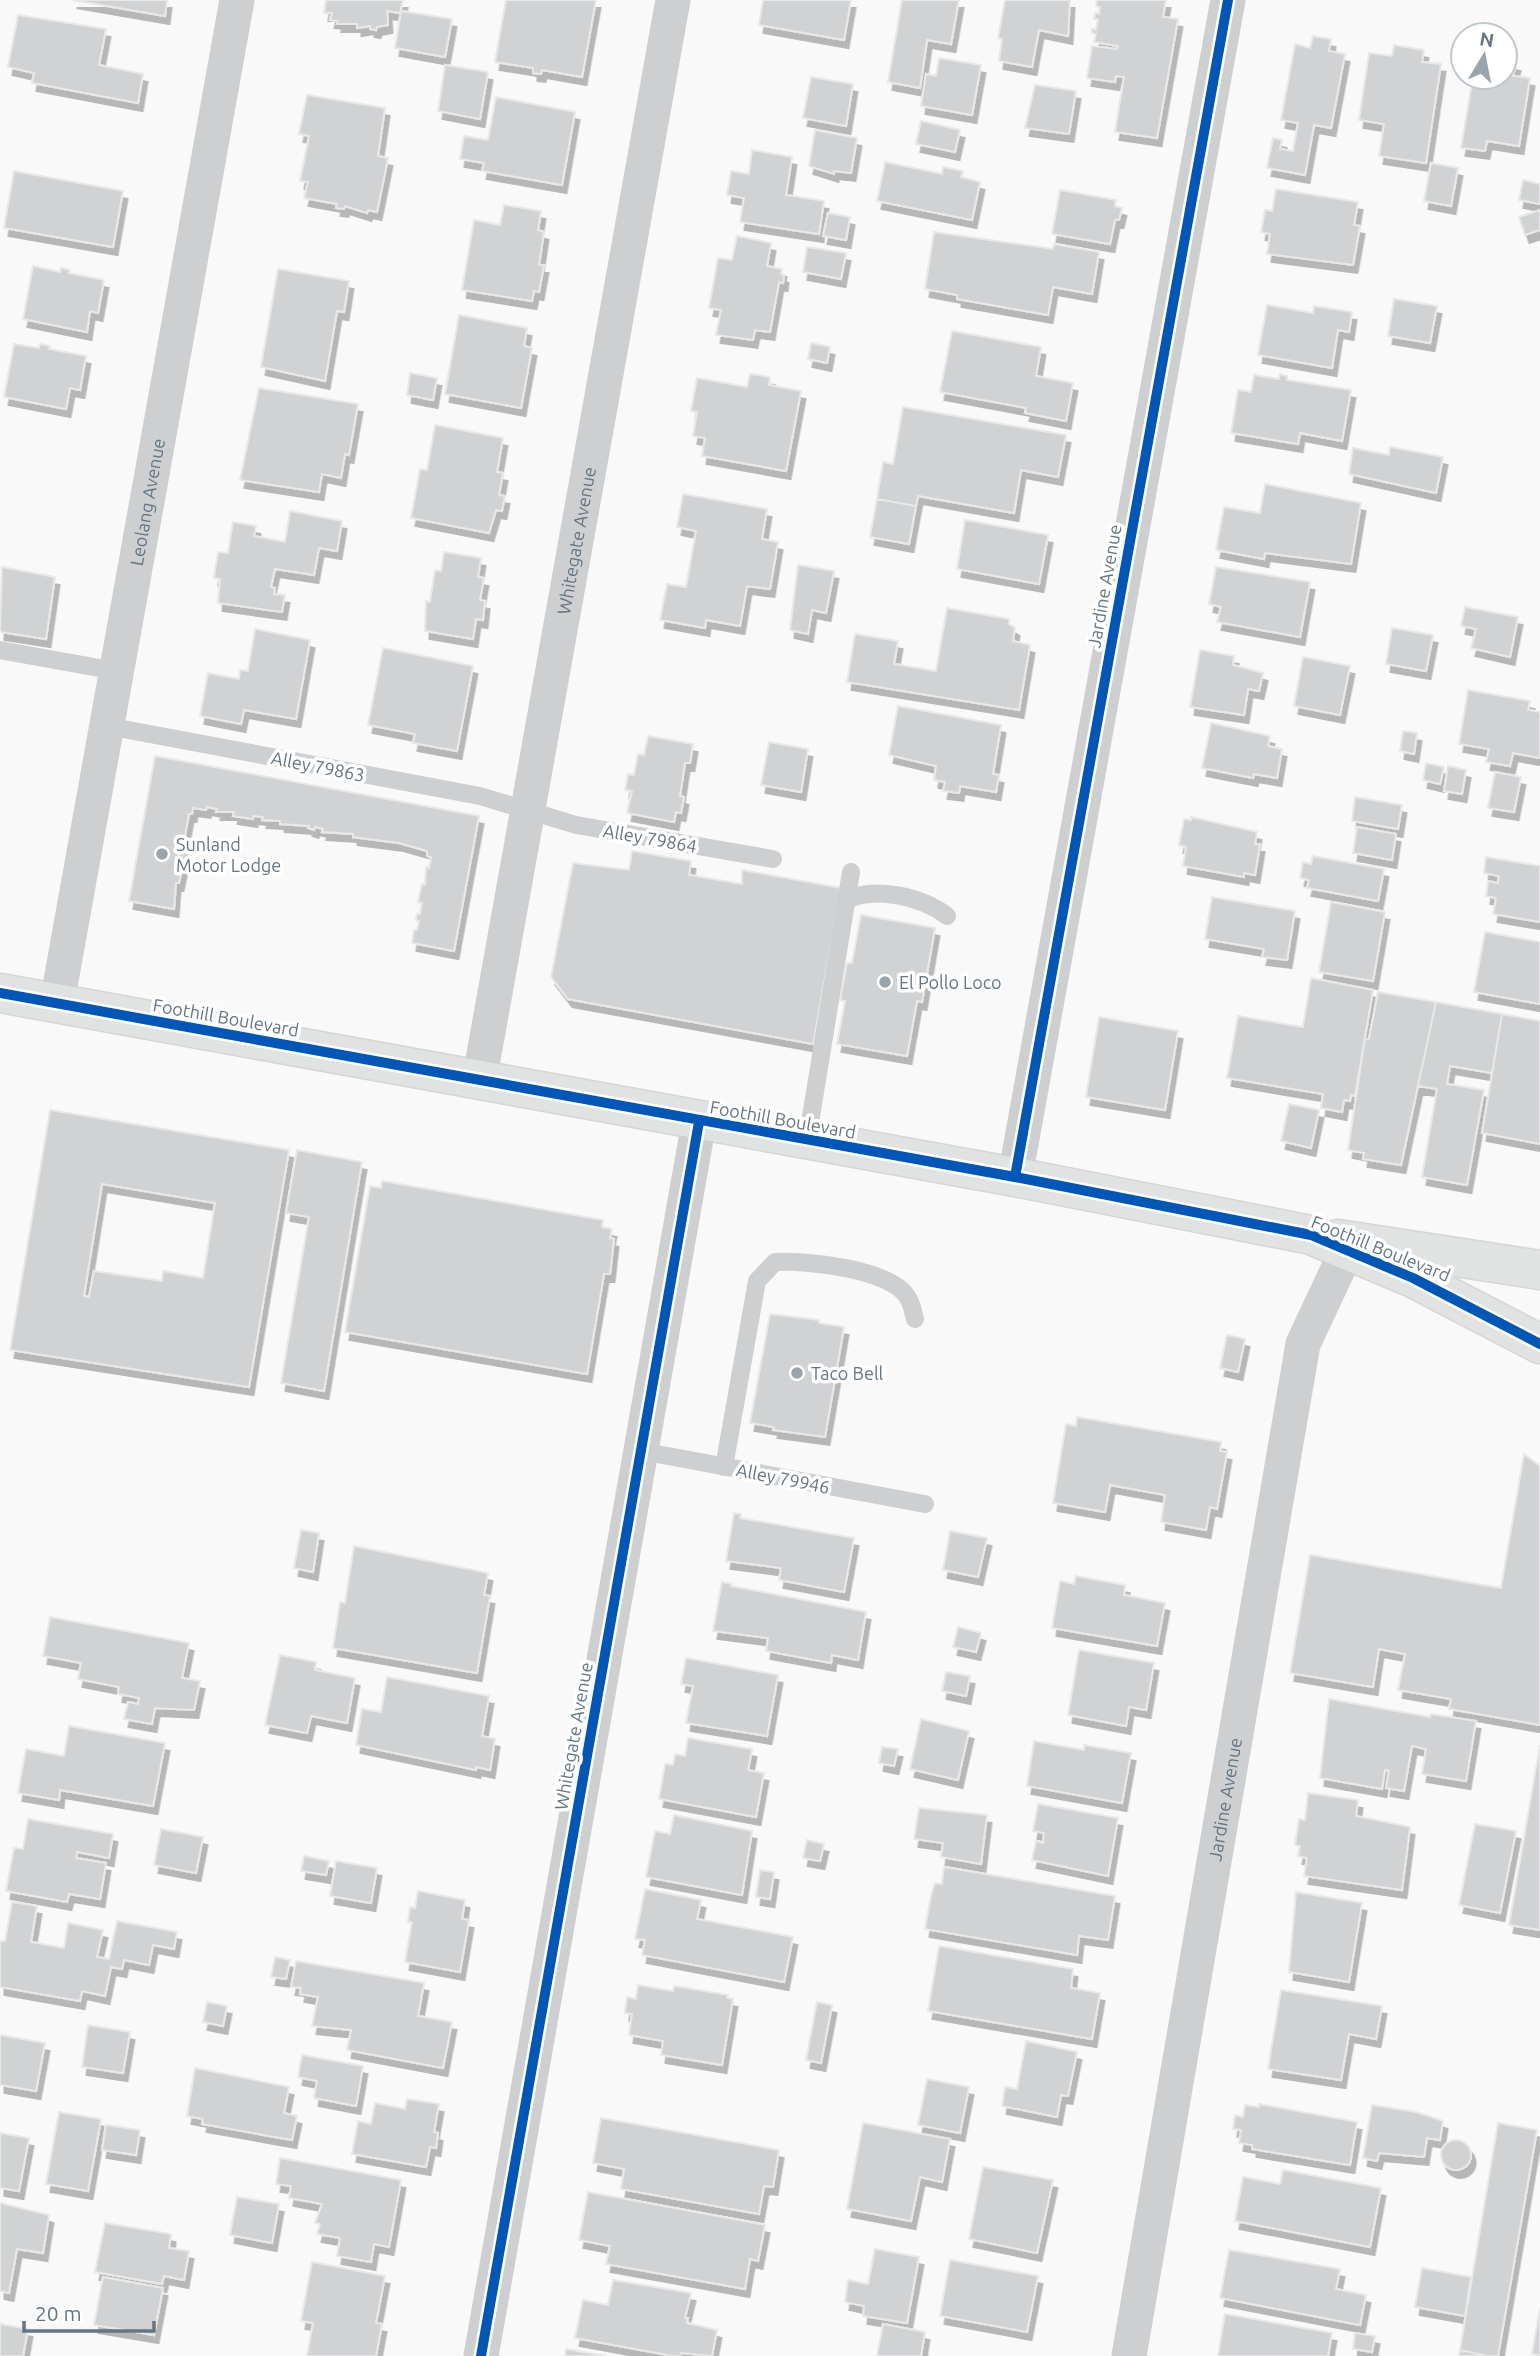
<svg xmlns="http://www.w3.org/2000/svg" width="1540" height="2356" viewBox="0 0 1540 2356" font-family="Ubuntu,sans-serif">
<defs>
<filter id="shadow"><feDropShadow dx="4.5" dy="8" stdDeviation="0" flood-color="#0004"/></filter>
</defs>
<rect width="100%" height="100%" fill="#f9f9f9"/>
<!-- building -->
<path fill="#d0d2d3" stroke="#e8e8e8" stroke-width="2" fill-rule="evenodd" filter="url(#shadow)" d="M72 0H167L165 16Z
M326 0H403L400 13 387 11 388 25 377 27 376 30 370 29V26L357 28V24H337L338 21 330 20 332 13H324Z
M506 0H596L582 77 542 70 541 74 533 73V68L495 62Z
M763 0H851L844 40 759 25Z
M902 0H959L951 44 927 40 920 88 888 82Z
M1005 0H1070L1068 36 1039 30 1032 67 999 61 1002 39 998 38Z
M1097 0H1166L1163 17 1178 19 1157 138 1115 132 1124 77 1116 76 1115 82 1087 78 1092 46 1117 49 1118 46 1094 42 1096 34 1092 33V29L1096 30 1098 19H1094L1095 13 1099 14 1100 7 1096 6Z
M401 11 452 19 445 57 395 48Z
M18 15 106 29 99 65 143 74 138 103 32 83 34 73 8 67Z
M1313 36 1331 39 1329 51 1345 54 1331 128 1314 125 1305 175 1267 168 1273 138 1282 140 1280 149 1293 151 1298 123 1281 120 1295 44 1310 48Z
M1394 45 1424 50 1422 62 1441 64 1426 163 1379 156 1384 124 1359 120 1369 53 1392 56Z
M939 58 981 65 972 115 921 106 926 74 936 76Z
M1505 61 1516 63 1513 76 1530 78 1519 146 1487 141 1485 151 1461 148 1473 77H1505Z
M445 65 488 72 480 119 438 111Z
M811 77 853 84 846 126 803 118Z
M1035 85 1076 91 1069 134 1025 128Z
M307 95 385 108 378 156 388 158 377 212 368 210 367 213 345 206 344 209 336 208 337 204 304 198 308 182 300 181 309 136 299 134Z
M496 97 575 112 562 185 482 171 484 163 460 159 464 136 488 140Z
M921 121 960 130 955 152 916 144Z
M815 130 857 138 851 173 834 171V174L809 166Z
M752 150 792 157 786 195 824 201 819 234 740 222 744 198 727 195 731 171 749 174Z
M885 162 942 174 943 167 963 171 961 177 980 182 972 220 877 201Z
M1431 163 1458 168 1451 206 1424 201Z
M14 171 123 191 113 247 4 228Z
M1523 180 1540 184V204L1519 200Z
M1276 189 1358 202 1354 225 1360 226 1353 265 1267 254 1270 234 1261 232 1265 210 1272 211Z
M1060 190 1116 200 1115 206 1122 208 1119 220H1115L1110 244 1052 234Z
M504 205 541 211 538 230 544 232 539 265H544L539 292 534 291 532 301 462 290 474 220 500 225Z
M1540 210V230L1525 235 1519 217Z
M828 213 850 217 846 240 823 236Z
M934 232 1053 249 1054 244 1099 252 1092 294 1053 287 1048 315 957 299V295L925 289Z
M737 236 771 243 767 266 782 269 781 274 784 275 783 283 779 282 770 332 755 330 753 340 716 335 721 310 709 308 718 258 732 260Z
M807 247 846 253 841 279 803 272Z
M33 266 60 272 61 268 70 270 69 273 104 280 98 313 90 311 87 332 23 319Z
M278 269 349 281 344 312 337 311 325 381 261 367Z
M1394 299 1437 306 1430 343 1388 336Z
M1267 305 1313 313 1314 306 1352 312 1349 332 1338 330 1332 368 1258 355Z
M459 315 527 328 524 346 532 348 521 408 445 394Z
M952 331 1041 347 1036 376 1073 383 1066 421 1025 413 1026 408 940 392Z
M811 343 830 347 827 363 808 359Z
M14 344 39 348 40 344 50 346 49 349 86 356 80 390 70 388 66 409 4 397Z
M410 373 437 378 433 400 407 395Z
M750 374 770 377 769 385 801 391 786 471 702 456 705 438 693 436 697 412 691 411 697 378 747 387Z
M1280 374 1287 376V380L1351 390 1342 441 1300 433 1298 444 1231 433 1238 390 1251 392 1254 375 1279 379Z
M259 388 358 404 349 455 345 454 341 478 322 474 319 492 240 480Z
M903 407 1066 435 1058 477 1021 470 1014 513 918 496 916 506 877 499 883 462 893 464Z
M435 425 503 438 497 472 503 473 499 495 505 496 502 511 496 510 489 533 411 518 420 469 427 470Z
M1390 447 1443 457 1436 493 1349 474 1353 448 1389 455Z
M1265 484 1361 503 1351 564 1265 553 1264 559 1216 550 1224 507 1260 513Z
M683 494 767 509 762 539 778 542 770 589 747 586 740 626 706 620 705 628 660 620 667 584 686 587 696 531 677 527Z
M877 499 916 506 909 544 870 537Z
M290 511 342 521 337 551 319 548 314 575 275 569 271 587 275 588 274 594 285 595 282 612 218 603 220 579 214 578 218 552 228 553 233 522 256 526 254 536 285 542Z
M965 520 1048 535 1039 584 957 569Z
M444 552 481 558 478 577 484 578 480 600 485 601 483 620 476 619 473 639 425 631 426 601 430 602 435 570 441 571Z
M798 565 834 571 826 613 812 610 808 634 790 630Z
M2 567 55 577 46 639 0 632Z
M1216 567 1310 582 1300 637 1217 622 1221 607 1209 604Z
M1465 607 1518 617 1510 657 1471 648 1476 629 1461 626Z
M947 608 1009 619V624L1015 628 1013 641 1030 645 1019 710 847 682 855 634 898 641 894 664 936 671Z
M1392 628 1433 635 1426 671 1386 664Z
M255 629 310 640 296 719 244 710 241 724 200 716 208 673 239 679 240 670 248 671Z
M383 648 473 666 457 751 413 743 415 734 368 725Z
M1200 650 1234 656 1233 665 1263 673 1259 691 1248 689 1244 715 1190 707Z
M1303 657 1350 666 1340 715 1294 706Z
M1468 690 1530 701 1528 710 1540 712V758L1513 753 1510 766 1486 762 1489 749 1459 744Z
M898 706 1001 725 993 774 999 775 996 792 960 786 959 793 943 791 945 782 934 780 936 766 889 755Z
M1211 723 1270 736 1268 746 1282 749 1277 778 1254 774 1253 778 1202 768Z
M1403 731 1417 733 1414 754 1400 751Z
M648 736 693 744 690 763H685L680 796 684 797 681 813 676 812 674 822 627 813 632 791 625 790 628 774 634 775 638 754 644 755Z
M769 742 808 749 801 792 761 785Z
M155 756 479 816 454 951 412 943 414 930H417L419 921 416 920 417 914H420L422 903 418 902 422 884 425 885 426 867 429 868 431 857 427 856V851L399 843 353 837V834L322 832 323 829 315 827 314 830 308 828 309 826 280 824V821L262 820 263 817 253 816V819L233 816 234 812H216L217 809 207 807 206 810 193 808 192 814H189L183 846 186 847 185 853 190 854 188 865 183 864 179 883H176L174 909 129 901Z
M1426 763 1444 767 1440 784 1423 780Z
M1448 766 1466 770 1462 794 1444 791Z
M1495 772 1521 777 1514 812 1488 808Z
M1355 797 1402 805 1398 829 1352 821Z
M1191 817 1257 832 1255 844H1260L1255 875 1244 873V877L1183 866 1186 847 1179 845 1184 819 1191 820Z
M1357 827 1396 834 1392 860 1353 853Z
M632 851 691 861 689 875 742 884V870L841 888 813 1044 568 999 551 977 573 863 629 870Z
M1313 856 1384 869 1378 901 1307 888 1309 880 1300 878 1303 862 1311 864Z
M1486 857 1540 866V922L1493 914 1496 898 1486 896 1488 881 1498 883 1499 876 1484 873Z
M1212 897 1295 911 1287 960 1262 957 1264 949 1205 939Z
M1331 902 1385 912 1373 981 1319 972Z
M861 915 935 928 922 1002 917 1001 907 1056 837 1044 845 1001 840 1000 847 963H852Z
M1485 932 1540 942V1004L1474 992Z
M1311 978 1373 990 1355 1096 1351 1095 1350 1101 1344 1100 1342 1112 1321 1108 1323 1094 1227 1078 1238 1016 1303 1027Z
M1378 992 1436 1002 1401 1165 1363 1159 1364 1153 1348 1150 1365 1038 1369 1039Z
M1436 1002 1502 1014 1492 1073 1450 1066 1447 1084 1484 1090 1467 1185 1422 1177 1437 1089 1418 1086Z
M1502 1014 1540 1021V1144L1482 1133Z
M1099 1017 1178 1031 1165 1110 1086 1097Z
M1289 1104 1319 1110 1311 1148 1281 1141Z
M50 1110 289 1150 249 1387 10 1350ZM102 1184 215 1203 203 1278 163 1271 162 1281 94 1271 89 1297 84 1296Z
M297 1150 362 1162 324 1391 281 1383 309 1217 286 1213Z
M382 1181 603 1220 602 1227 612 1229 610 1238 614 1239 610 1274H604L587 1374 345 1332 370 1186 381 1188Z
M770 1314 819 1320V1323L844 1327 825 1437 773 1430 774 1427 750 1423Z
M1227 1335 1245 1339 1238 1372 1220 1368Z
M1077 1417 1221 1442 1220 1451 1227 1452 1217 1509 1210 1507 1206 1530 1161 1522 1165 1495 1110 1485 1105 1512 1053 1503 1066 1424 1076 1426Z
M1524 1454 1540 1466V1725L1449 1709 1451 1699 1398 1690 1405 1654 1379 1649 1373 1687 1290 1673 1310 1555 1501 1588Z
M734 1513 741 1514 740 1518 854 1538 844 1592 779 1580 781 1568 726 1561Z
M301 1530 319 1533 313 1572 294 1568Z
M950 1531 987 1538 978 1577 943 1570Z
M354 1546 488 1573 484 1595 490 1596 477 1673 333 1648 340 1602 345 1603Z
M1076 1576 1125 1585 1124 1595 1165 1603 1157 1646 1052 1628 1060 1581 1074 1584Z
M722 1582 732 1584 731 1586 866 1612 858 1660 832 1655 831 1663 766 1651 768 1638 713 1631Z
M50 1617 189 1643 182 1678 200 1681 194 1710 155 1708 152 1724 124 1719 128 1702 138 1704 139 1698 118 1694 119 1687 78 1679 81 1663 43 1656Z
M958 1627 981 1633 976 1652 953 1647Z
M1079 1650 1154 1663 1146 1710 1129 1707 1126 1726 1068 1715Z
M280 1655 316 1662 315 1670 355 1678 347 1723 311 1716 307 1733 265 1725Z
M686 1658 778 1675 767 1736 686 1723 693 1686 681 1684Z
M946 1672 970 1676 966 1696 942 1691Z
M387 1677 489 1696 482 1736 495 1739 490 1770 476 1767V1770L356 1745 362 1709 381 1712Z
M1329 1699 1430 1717 1431 1714 1476 1721 1466 1781 1422 1774 1426 1749 1412 1746 1404 1791 1386 1788 1389 1771 1385 1770 1382 1789 1320 1778Z
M921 1719 969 1731 958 1780 910 1769Z
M69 1726 165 1743 153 1806 60 1790 59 1800 18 1793 26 1749 64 1756Z
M688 1738 752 1749 748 1770 764 1773 756 1817 659 1799 665 1764 673 1765 675 1754 685 1756Z
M1034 1741 1084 1750V1745L1131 1753 1122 1803 1027 1786Z
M1540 1745V1930L1509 1925Z
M882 1747 898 1749 894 1766 879 1763Z
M1308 1793 1358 1800 1356 1816 1410 1827 1402 1890 1304 1876 1307 1858 1298 1856 1300 1846 1295 1845 1299 1819 1305 1820Z
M1038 1804 1118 1818 1108 1876 1032 1860 1036 1841 1043 1843 1044 1833 1033 1831Z
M919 1808 987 1815 981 1864 941 1857 943 1843 914 1839Z
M674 1815 752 1831 742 1895 646 1877 655 1831 670 1834Z
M28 1819 113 1834 109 1858 77 1852 76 1858 106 1863 100 1899 69 1894 67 1902 6 1891 14 1848 23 1849Z
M1475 1824 1516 1831 1500 1913 1459 1905Z
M161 1829 203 1837 196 1873 154 1865Z
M807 1840 824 1844 820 1861 803 1858Z
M304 1856 329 1861 326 1875 301 1871Z
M336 1861 377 1868 371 1903 330 1896Z
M944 1867 1115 1896 1108 1940 1079 1936 1077 1955 925 1929 931 1896 935 1883 942 1884Z
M760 1870 774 1872 770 1899 756 1897Z
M645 1889 701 1900 697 1919 793 1937 784 1982 642 1955 645 1940 635 1939Z
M418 1891 465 1900 462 1919 469 1920 460 1972 405 1962 412 1922H408L410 1907 415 1908Z
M1296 1892 1362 1903 1349 1982 1289 1972Z
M12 1902 37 1906 31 1942 64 1948 68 1923 103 1930 97 1957 109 1959 117 1921 177 1932 174 1949 153 1945 149 1965 124 1960 122 1969 111 1967 105 1996 82 1991 80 2001 0 1987V1941H5Z
M939 1946 1073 1969 1071 1988 1100 1993 1092 2039 928 2011Z
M275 1957 290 1960 286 1979 271 1977Z
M296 1961 424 1983 418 2016 452 2022 443 2068 347 2050 351 2030 312 2026 318 1997 300 1994 301 1988 291 1987Z
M638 1985 673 1991 674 1986 728 1995 727 1998 733 1999 722 2065 661 2055 663 2041 629 2035 632 2014 625 2013 627 1997 636 1999Z
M1281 1990 1382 2006 1376 2039 1349 2034 1341 2080 1268 2069Z
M207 2002 227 2006 223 2026 203 2022Z
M817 2002 832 2005 821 2063 806 2060Z
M88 2025 130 2032 123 2073 82 2067Z
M0 2035 45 2043 36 2091 0 2085Z
M1026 2041 1077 2052 1068 2096 1061 2095 1057 2117 1002 2106 1005 2087 1017 2089Z
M302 2055 363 2066 356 2106 314 2098 317 2081 298 2077Z
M195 2068 289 2087 284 2113 297 2116 292 2140 202 2124 203 2119 187 2116Z
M927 2079 969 2087 960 2133 918 2125Z
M407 2099 439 2104 434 2132 438 2133 436 2148 430 2147 426 2167 352 2154 358 2121 371 2124 375 2103 405 2109Z
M1259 2104 1357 2122 1350 2165 1252 2149V2145L1239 2143 1241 2130 1233 2129 1235 2115 1243 2117 1245 2105 1259 2107Z
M1372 2105 1416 2112 1443 2121 1440 2140 1427 2138 1424 2157 1379 2153 1377 2161 1363 2158Z
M59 2112 101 2119 88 2191 46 2184Z
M601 2118 779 2150 773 2187 764 2186 759 2214 621 2189 624 2169 593 2163Z
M863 2123 950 2139 942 2182 920 2177 911 2221 847 2209Z
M1498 2123 1537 2130 1498 2356H1488L1460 2350Z
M106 2125 140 2130 136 2155 102 2150Z
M0 2133 29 2138 19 2191 0 2188Z
M1441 2155a15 15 0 1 1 30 0a15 15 0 1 1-30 0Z
M280 2158 401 2180 389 2247 374 2244 371 2262 337 2256 340 2238 317 2234 320 2224 315 2223 322 2204 289 2198 291 2186 276 2184Z
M983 2167 1053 2180 1037 2253 969 2239Z
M1283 2170 1381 2188 1370 2247 1235 2221 1243 2177 1280 2184Z
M588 2192 765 2225 758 2261 750 2259 745 2289 606 2264 610 2246 579 2240Z
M237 2197 279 2204 272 2243 230 2235Z
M0 2203 49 2215 43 2253 17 2249 9 2293 0 2291Z
M105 2223 171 2234 169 2248 189 2251 184 2280 164 2276 162 2284 95 2272Z
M875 2249 919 2257 907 2323 863 2316 864 2306 845 2302 848 2280 868 2284Z
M1229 2250 1340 2269 1336 2289 1366 2295 1360 2325 1220 2298Z
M950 2260 1038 2276 1027 2332 940 2316Z
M312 2262 385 2276 376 2323 382 2324 376 2356H307L313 2323 301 2321Z
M1422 2268 1471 2277 1465 2316 1415 2307Z
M103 2277 163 2288 154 2335 94 2325Z
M613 2280 691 2293 685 2318H688L687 2323 717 2330 712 2356 681 2353 680 2356H673L575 2338 583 2300 608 2305Z
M1540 2308V2355L1532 2354Z
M1225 2314 1332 2333 1328 2356H1218Z
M0 2324 28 2329 23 2356H0Z
M883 2324 925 2332 921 2356H877Z
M1355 2333 1375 2336 1372 2352 1353 2349Z
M566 2349 606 2356H565Z
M1460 2350 1488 2356H1459Z"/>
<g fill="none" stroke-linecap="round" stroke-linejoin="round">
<!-- secondary casing -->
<g stroke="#d5d6d7" stroke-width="41">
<path id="secondary" d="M1338 1239 1540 1270"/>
</g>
<!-- primary casing -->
<g stroke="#d5d6d7" stroke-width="41">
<path id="primary" d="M0 993 1015 1177 1311 1235 1413 1278 1540 1344"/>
</g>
<!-- lane -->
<path stroke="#cecfd0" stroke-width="18" d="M0 650 116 671
M107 726 480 796 576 825 773 859
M846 901C873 885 923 897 947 916
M807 1141 851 872
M641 1451 925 1504
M724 1467 757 1281 775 1262C806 1260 892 1269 908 1298 912 1304 913 1312 915 1319"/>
<!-- street -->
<g stroke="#cecfd0" stroke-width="35">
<path id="s1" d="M57 1003 237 0"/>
<path id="s2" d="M479 1082 673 0"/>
<path d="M1015 1177 1228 0"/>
<path d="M481 2356 699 1122"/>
<path id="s3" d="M1129 2356 1303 1344 1347 1250"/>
</g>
<!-- secondary -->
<use href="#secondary" stroke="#e1e2e2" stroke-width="38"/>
<!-- primary -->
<use href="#primary" stroke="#e1e2e2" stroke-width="38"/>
<!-- cycleway casing -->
<g stroke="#fff" stroke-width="15">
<path id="cycleway" d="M0 993 1015 1177 1311 1235 1413 1278 1540 1344
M1015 1177 1228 0
M481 2356 699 1122"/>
</g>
<!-- cycleway -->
<use href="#cycleway" stroke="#0057b8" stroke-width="10"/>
</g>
<!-- markers -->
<g fill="#99a4ac" stroke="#fff" stroke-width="2.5">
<circle cx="162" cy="854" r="7"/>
<circle cx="885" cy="982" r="7"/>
<circle cx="797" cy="1373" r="7"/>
</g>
<g text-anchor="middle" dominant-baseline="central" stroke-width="7" stroke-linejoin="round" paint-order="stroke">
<!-- street labels -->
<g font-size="18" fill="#657683" stroke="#fff">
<text stroke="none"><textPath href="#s1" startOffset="509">Leolang Avenue</textPath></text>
<text stroke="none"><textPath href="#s2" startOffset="550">Whitegate Avenue</textPath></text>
<text transform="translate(1104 586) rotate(-80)">Jardine Avenue</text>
<text transform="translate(318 766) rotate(11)">Alley 79863</text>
<text transform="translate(650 838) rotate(10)">Alley 79864</text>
<text transform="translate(226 1017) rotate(10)">Foothill Boulevard</text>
<text transform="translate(783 1119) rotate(10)">Foothill Boulevard</text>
<text transform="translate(1381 1248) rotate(22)">Foothill Boulevard</text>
<text transform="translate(783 1478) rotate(11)">Alley 79946</text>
<text transform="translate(573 1736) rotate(-80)">Whitegate Avenue</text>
<text stroke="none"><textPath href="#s3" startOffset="565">Jardine Avenue</textPath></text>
</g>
<!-- poi labels -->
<g font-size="18" fill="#657683" stroke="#fff" text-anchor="start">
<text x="176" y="844">Sunland<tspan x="176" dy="21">Motor Lodge</tspan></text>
<text x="899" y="982">El Pollo Loco</text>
<text x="811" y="1373">Taco Bell</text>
</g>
</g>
<!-- north arrow -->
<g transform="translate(1484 56) rotate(10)"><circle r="33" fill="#ffffff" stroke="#c1c8cd" stroke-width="2"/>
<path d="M0-5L12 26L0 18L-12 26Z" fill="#99a4ac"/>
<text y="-10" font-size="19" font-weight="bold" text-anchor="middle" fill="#657683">N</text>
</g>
<!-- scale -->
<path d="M24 2321v10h130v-10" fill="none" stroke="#657683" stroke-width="3.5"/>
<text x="35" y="2321" font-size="21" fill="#657683" stroke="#ffffff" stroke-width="5" paint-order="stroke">20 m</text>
</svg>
